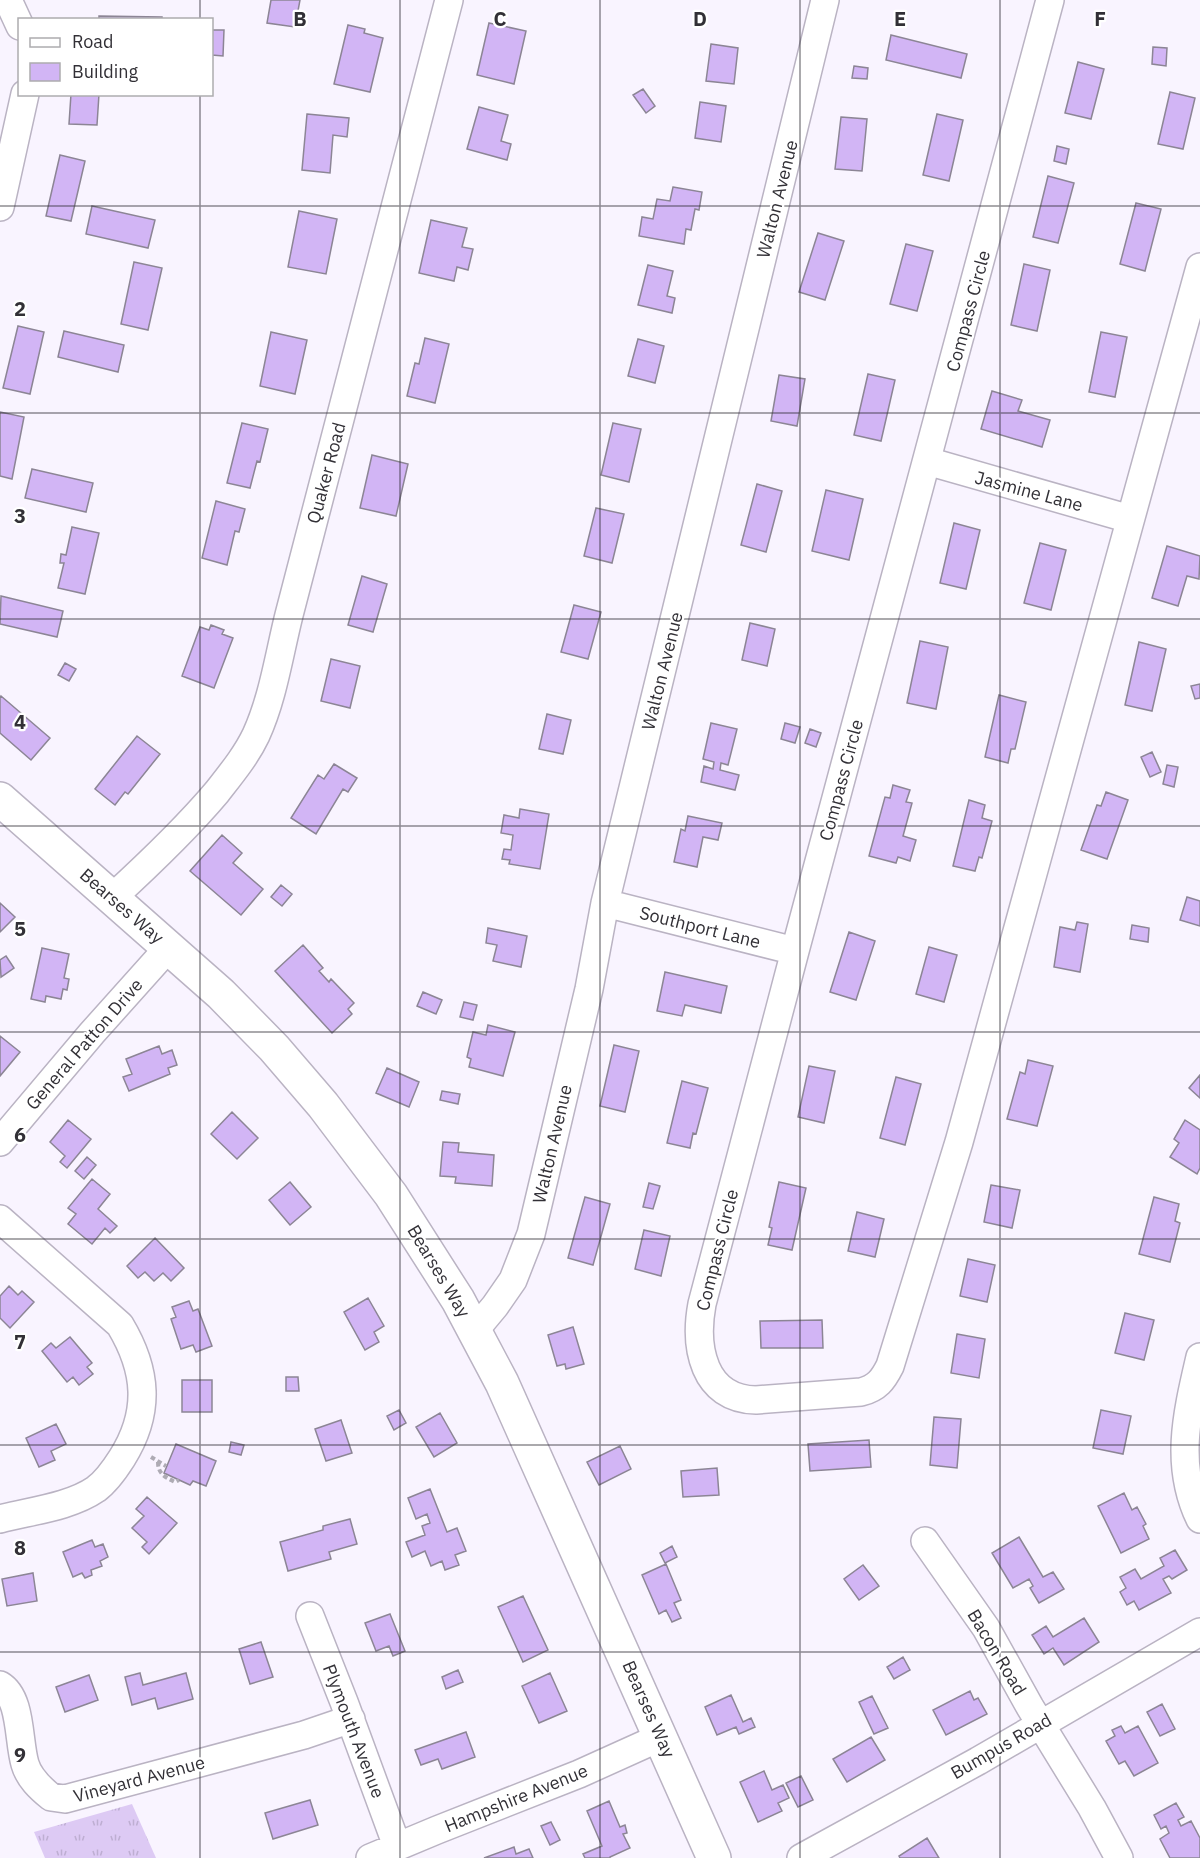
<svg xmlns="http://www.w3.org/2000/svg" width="1200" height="1858" viewBox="0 0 1200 1858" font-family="'IBM Plex Sans',sans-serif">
<defs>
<pattern id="park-tufts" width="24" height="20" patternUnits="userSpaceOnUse" patternTransform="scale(1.5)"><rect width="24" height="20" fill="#ddcaf4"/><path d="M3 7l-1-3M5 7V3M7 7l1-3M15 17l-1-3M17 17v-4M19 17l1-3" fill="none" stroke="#beaed2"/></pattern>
</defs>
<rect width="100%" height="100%" fill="#f9f4ff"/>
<!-- park -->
<path fill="url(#park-tufts)" d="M132 1804 156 1858H45L34 1832Z"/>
<!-- building -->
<path fill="#d2b5f5" stroke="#8c8595" stroke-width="1.5" d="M271 0H300L295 27 267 23Z
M99 16 162 17V20H99Z
M489 23 526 31 514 84 477 75Z
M348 25 365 29 364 33 383 38 370 92 334 84Z
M212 30H224L223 56 212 55Z
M891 35 967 54 961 78 886 60Z
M711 44 738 48 734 84 706 81Z
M1153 47 1167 48 1166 66 1152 64Z
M1078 62 1104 69 1091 119 1065 113Z
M854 66 868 68 867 79 852 78Z
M643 89 655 106 646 113 633 95Z
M1170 92 1195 98 1183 149 1158 144Z
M71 94H99L97 125 69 124Z
M700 102 726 106 721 142 695 138Z
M479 107 508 115 501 141 511 144 507 160 467 149Z
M307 114 349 118 347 137 333 135 330 173 302 170Z
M937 114 963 120 949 181 923 175Z
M841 117 867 119 862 171 835 169Z
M1057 146 1069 149 1066 164 1054 161Z
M60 155 85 161 71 221 46 216Z
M1048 176 1074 183 1058 243 1033 237Z
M673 187 702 192 699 210 695 209 691 230 686 229 684 244 639 236 642 217 653 219 657 199 670 201Z
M1136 203 1161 209 1145 271 1120 264Z
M92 206 155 220 148 248 86 234Z
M299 211 337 219 326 274 288 267Z
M431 220 467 228 462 247 473 249 468 270 457 267 454 281 419 273Z
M818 233 844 241 825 300 799 292Z
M906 244 933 251 917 311 890 304Z
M134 262 162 268 148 330 121 324Z
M1024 264 1050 270 1037 331 1011 325Z
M648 265 673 271 667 296 675 298 672 313 638 305Z
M18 326 44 332 30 394 3 388Z
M64 331 124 345 118 372 58 357Z
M271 332 307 340 295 394 260 386Z
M1101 332 1127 337 1115 397 1089 392Z
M425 338 449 344 435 403 407 396 415 363 419 364Z
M638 339 664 346 655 383 628 376Z
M868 374 895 380 881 441 854 435Z
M779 375 805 379 797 426 771 421Z
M992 391 1022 400 1018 411 1050 420 1042 447 981 429Z
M0 412 24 417 12 479 0 476Z
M242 423 268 429 260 462 257 461 250 488 227 483Z
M613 423 641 429 629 482 601 475Z
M372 455 408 464 396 516 360 508Z
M32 469 93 483 86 512 25 498Z
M757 484 782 491 766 552 741 545Z
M826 490 863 499 849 560 812 551Z
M216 501 245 509 239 532 235 531 227 565 202 558Z
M596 508 624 514 612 563 584 556Z
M954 523 980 530 966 589 940 583Z
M72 527 99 533 85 594 58 588 64 563H60L61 554 66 555Z
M1040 543 1066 550 1051 610 1024 603Z
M1167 546 1200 556 1199 579 1187 576 1178 606 1152 598Z
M362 576 387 584 373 632 348 625Z
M1 596 63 611 57 637 0 624Z
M574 605 601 612 588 659 561 652Z
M750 623 775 629 767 666 742 660Z
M211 625 224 630 222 634 233 638 214 688 182 676 200 627 209 630Z
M920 641 948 647 936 709 907 703Z
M1139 642 1166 649 1152 711 1125 705Z
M331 659 360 666 350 708 321 701Z
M65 663 76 669 69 681 58 675Z
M1200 684V698L1195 699 1191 686Z
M999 695 1026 702 1015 749H1011L1008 763 985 757Z
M1 696 50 738 31 760 0 733V698Z
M547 714 571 720 563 754 539 749Z
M711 723 737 729 728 765 721 763 720 770 739 775 735 790 701 782 704 766 713 769 714 762 703 759Z
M785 723 800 727 795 743 781 739Z
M810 729 821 733 816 747 805 743Z
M137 736 160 754 128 794 125 792 115 805 95 789Z
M1152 752 1161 772 1150 777 1141 757Z
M334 764 357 778 348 792 343 789 316 834 291 818 318 775 324 779Z
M1167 765 1178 767 1174 787 1163 784Z
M893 785 910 790 906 802 912 803 903 836 916 840 910 861 898 857 896 863 869 856 885 797 890 798Z
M1106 792 1128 800 1107 859 1081 850 1097 805 1101 806Z
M969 800 985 805 982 818 992 821 982 858 979 857 975 871 953 866Z
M520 809 549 814 540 869 509 864 510 860 502 859 504 849 511 850 513 835 501 833 504 815 519 818Z
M688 816 722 823 718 840 703 837 697 867 674 862 681 829 685 831Z
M222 835 242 853 233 863 263 889 241 915 190 871Z
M281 885 292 894 282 906 271 897Z
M1187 897 1200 901V926L1180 920Z
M0 903 15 917 0 932Z
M1077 922 1088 924 1080 972 1054 967 1060 927 1075 930Z
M1132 925 1149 928 1148 942 1130 939Z
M488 928 527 936 521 967 493 961 497 945 486 943Z
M849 932 875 941 856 1000 830 992Z
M303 945 323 968 319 971 329 982 331 979 354 1003 348 1009 352 1014 332 1033 275 971Z
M929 947 957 955 944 1002 916 994Z
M42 948 69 954 64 978 69 979 67 990 63 989 61 999 46 996 45 1002 31 999Z
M6 956 14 968 1 977 0 960Z
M665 972 727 986 721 1013 685 1005 682 1016 657 1011Z
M423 992 442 1000 436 1014 417 1006Z
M464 1002 477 1005 473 1020 460 1017Z
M488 1025 515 1032 503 1076 469 1067 471 1059 467 1057 473 1032 486 1035Z
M0 1036 20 1052 0 1076Z
M614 1045 639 1051 625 1112 600 1106Z
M159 1046 162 1054 172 1050 177 1065 168 1068 170 1074 129 1091 123 1077 132 1074 126 1059Z
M1028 1060 1053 1066 1037 1126 1007 1119 1020 1072 1025 1074Z
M809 1066 835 1071 824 1123 798 1117Z
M387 1068 419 1082 409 1107 376 1093Z
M1200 1075V1098L1189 1088Z
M896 1077 921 1084 905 1145 880 1138Z
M682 1081 708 1088 696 1134 693 1133 690 1148 667 1143Z
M442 1091 460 1094 458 1104 440 1100Z
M232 1112 258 1138 237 1159 211 1134Z
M68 1120 91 1139 67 1168 60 1162 65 1156 50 1142Z
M1185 1120 1200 1130V1168L1197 1174 1170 1157 1179 1143 1174 1139Z
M443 1142 459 1143 458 1152 494 1155 492 1186 455 1183 456 1177 440 1176Z
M87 1157 96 1165 84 1179 75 1171Z
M92 1179 110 1194 98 1209 117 1226 110 1233 105 1228 92 1244 68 1224 76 1214 68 1208Z
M290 1182 311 1207 290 1225 269 1200Z
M779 1182 806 1188 792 1250 768 1245 772 1228 769 1227Z
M649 1183 660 1186 653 1209 643 1207Z
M991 1185 1020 1190 1012 1228 984 1222Z
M585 1197 610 1204 593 1265 568 1258Z
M1154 1197 1179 1204 1175 1221 1180 1223 1170 1262 1139 1254Z
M857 1212 884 1219 875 1257 848 1251Z
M644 1230 670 1236 661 1276 635 1269Z
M155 1238 184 1268 171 1281 163 1273 154 1281 145 1272 138 1278 127 1266Z
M968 1259 995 1265 987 1302 960 1296Z
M9 1286 18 1295 22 1291 34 1302 10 1328 0 1318V1296Z
M368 1298 384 1326 374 1332 379 1342 365 1350 344 1312Z
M189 1301 193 1311 198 1309 212 1346 196 1352 193 1345 181 1349 171 1319 176 1317 172 1307Z
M1125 1313 1154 1320 1144 1360 1115 1353Z
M822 1320 823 1348H761L760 1321Z
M573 1327 584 1364 566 1369 565 1364 557 1366 548 1335Z
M957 1334 985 1339 979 1378 951 1373Z
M70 1337 92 1363 87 1367 93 1374 79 1385 73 1377 67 1382 42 1351 51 1343 56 1348Z
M286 1377H298L299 1391H286Z
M182 1380H212V1412H182Z
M399 1410 406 1423 394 1430 387 1416Z
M1101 1410 1131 1416 1123 1454 1093 1448Z
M440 1413 457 1443 434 1457 416 1427Z
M934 1417 961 1419 957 1468 930 1465Z
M341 1420 352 1453 326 1461 315 1429Z
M56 1424 66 1444 51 1451 55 1460 39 1467 26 1438Z
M869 1440 871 1467 810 1471 808 1444Z
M231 1442 244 1445 241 1455 229 1452Z
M176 1444 216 1461 206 1486 193 1481 190 1485 164 1473Z
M620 1446 631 1469 599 1485 587 1462Z
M717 1468 719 1495 683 1497 681 1471Z
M430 1489 447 1532 457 1528 466 1551 455 1555 459 1565 445 1570 442 1561 431 1566 425 1551 412 1557 406 1542 425 1535 422 1526 430 1523 427 1514 416 1519 408 1498Z
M1124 1493 1132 1510 1137 1507 1146 1524 1143 1526 1149 1539 1121 1553 1098 1506Z
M147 1497 177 1523 149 1554 142 1547 147 1542 132 1528 144 1516 136 1509Z
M350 1519 357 1544 329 1552 331 1559 288 1571 280 1542 323 1530V1526Z
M1019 1537 1043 1577 1053 1572 1064 1589 1039 1603 1030 1588 1033 1586 1029 1579 1013 1588 992 1553Z
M92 1540 95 1547 103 1544 108 1557 100 1561 102 1566 91 1570 92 1575 85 1578 82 1573 73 1577 63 1552Z
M672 1546 677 1557 665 1563 660 1553Z
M1175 1550 1187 1570 1172 1579 1169 1576 1163 1579 1171 1593 1139 1610 1134 1601 1127 1605 1120 1592 1126 1588 1120 1577 1135 1569 1141 1579 1164 1566 1160 1558Z
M666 1564 681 1600 674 1603 681 1618 672 1622 666 1610 659 1614 642 1575Z
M863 1565 879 1586 859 1600 844 1579Z
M33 1573 37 1601 7 1606 2 1579Z
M523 1596 548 1650 523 1662 498 1607Z
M390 1614 405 1651 393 1656 389 1646 376 1651 365 1623Z
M1084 1618 1099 1642 1064 1665 1053 1648 1044 1654 1032 1635 1046 1626 1053 1637Z
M261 1642 273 1677 250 1684 239 1649Z
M903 1657 910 1670 894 1679 887 1667Z
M458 1670 463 1682 446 1689 442 1677Z
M140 1673 143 1685 186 1673 193 1699 158 1709 155 1698 132 1705 125 1677Z
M550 1673 567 1711 539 1723 522 1686Z
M89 1675 98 1700 65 1712 56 1687Z
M970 1691 974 1700 978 1698 987 1714 946 1735 933 1710Z
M731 1695 743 1722 751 1718 755 1727 739 1734 736 1727 717 1735 705 1707Z
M872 1696 888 1728 874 1734 859 1702Z
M1162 1704 1175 1729 1160 1736 1147 1712Z
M1121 1726 1125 1733 1138 1726 1158 1763 1134 1776 1125 1761 1119 1764 1106 1741 1115 1736 1112 1730Z
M466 1732 475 1757 442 1769 438 1759 421 1765 415 1750Z
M871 1737 885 1760 847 1782 833 1759Z
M764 1771 772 1790 783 1785 789 1798 778 1803 782 1811 758 1822 740 1782Z
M801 1776 813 1800 798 1807 786 1783Z
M310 1800 318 1825 273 1839 265 1813Z
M609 1801 620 1827 625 1825 627 1833 623 1834 630 1848 610 1857V1858H585L583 1854 602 1846 587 1811Z
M1176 1803 1184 1817 1178 1820 1181 1826 1191 1821 1200 1838V1858H1170L1160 1839 1169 1833 1166 1826 1161 1829 1154 1815Z
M551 1822 560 1840 550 1845 541 1826Z
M927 1838 939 1858H900L899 1856Z
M514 1847 516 1854 529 1849 533 1858H484Z"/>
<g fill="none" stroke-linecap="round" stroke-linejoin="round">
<!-- minor casing -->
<g stroke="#bab3c3" stroke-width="30">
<path id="minor" d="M8 0 20 26
M1050 0 795 951 702 1304C694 1347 703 1399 756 1400L861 1392C877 1388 883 1380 890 1366L959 1142 1200 267
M0 207 25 94
M927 461 1130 519
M113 897C149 864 185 830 217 792 231 774 246 756 256 735 273 698 279 655 289 615L449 0
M605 903 795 951
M0 1142 92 1033 169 947
M0 1219 120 1325C147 1370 151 1412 122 1458 115 1469 107 1481 96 1489 70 1507 30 1511 0 1519
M475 1330 495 1306 513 1280 531 1234 589 989 605 903 825 0
M1200 1357C1187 1413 1174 1465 1200 1519
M925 1541 986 1628 1030 1707 1092 1808 1119 1858
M310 1616 344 1702 397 1846
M0 1685C22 1698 18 1741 25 1764 29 1778 40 1788 51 1797L65 1799 304 1735 351 1719
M370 1858 437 1830 579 1774 661 1737
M801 1858 978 1761 1200 1632"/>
</g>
<!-- major casing -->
<g stroke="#bab3c3" stroke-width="36">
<path id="major" d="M0 799 221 994 274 1048 323 1105 391 1195 458 1300 502 1383 714 1858"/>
</g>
<!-- path -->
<path stroke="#aeabb4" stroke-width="4" stroke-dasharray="4.5 3" stroke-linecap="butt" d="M151 1457 166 1466
M158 1462C158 1474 165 1477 175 1482L179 1480"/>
<!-- minor -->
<use href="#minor" stroke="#fff" stroke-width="27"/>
<!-- major -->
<use href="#major" stroke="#fff" stroke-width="33"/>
</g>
<!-- grid -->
<path fill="none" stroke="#323036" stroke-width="1.5" stroke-opacity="0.55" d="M200 0V20M400 0V1858M600 0V1858M800 0V1858M1000 0V1858M200 94V1858M0 206H1200M0 413H1200M0 619H1200M0 826H1200M0 1032H1200M0 1239H1200M0 1445H1200M0 1652H1200"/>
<g text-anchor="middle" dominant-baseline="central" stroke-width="4.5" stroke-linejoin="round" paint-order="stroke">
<!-- street labels -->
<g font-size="18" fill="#323036" stroke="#fff">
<text transform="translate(777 199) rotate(-76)">Walton Avenue</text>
<text transform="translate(968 311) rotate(-75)">Compass Circle</text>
<text transform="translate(326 473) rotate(-75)">Quaker Road</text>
<text transform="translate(1029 491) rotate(15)">Jasmine Lane</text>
<text transform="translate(662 671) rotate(-76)">Walton Avenue</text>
<text transform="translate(841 780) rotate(-75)">Compass Circle</text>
<text transform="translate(122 906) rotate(41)">Bearses Way</text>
<text transform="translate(700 927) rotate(14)">Southport Lane</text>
<text transform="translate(84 1044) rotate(-49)">General Patton Drive</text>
<text transform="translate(552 1144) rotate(-77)">Walton Avenue</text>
<text transform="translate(717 1250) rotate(-76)">Compass Circle</text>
<text transform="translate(439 1271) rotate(59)">Bearses Way</text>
<text transform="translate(997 1652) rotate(59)">Bacon Road</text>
<text transform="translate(649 1709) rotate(66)">Bearses Way</text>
<text transform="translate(354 1731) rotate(69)">Plymouth Avenue</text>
<text transform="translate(1001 1746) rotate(-30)">Bumpus Road</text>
<text transform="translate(139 1779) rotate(-15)">Vineyard Avenue</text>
<text transform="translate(516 1798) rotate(-22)">Hampshire Avenue</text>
</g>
</g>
<g font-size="20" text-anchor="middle" font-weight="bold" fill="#323036" stroke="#fff" stroke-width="4.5" stroke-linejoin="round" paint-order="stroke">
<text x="300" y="26">B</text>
<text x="500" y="26">C</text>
<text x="700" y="26">D</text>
<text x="900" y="26">E</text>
<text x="1100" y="26">F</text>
<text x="20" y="316">2</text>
<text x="20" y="523">3</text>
<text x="20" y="729">4</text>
<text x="20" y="936">5</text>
<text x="20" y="1142">6</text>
<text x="20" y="1349">7</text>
<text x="20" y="1555">8</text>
<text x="20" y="1762">9</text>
</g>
<!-- legend -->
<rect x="18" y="18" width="195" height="78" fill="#ffffff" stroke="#adacaf" stroke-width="1.5"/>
<rect x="30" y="38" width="30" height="9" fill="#ffffff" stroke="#adacaf" stroke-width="1.5"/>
<text x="72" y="48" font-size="18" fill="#323036">Road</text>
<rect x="30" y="63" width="30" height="18" fill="#d2b5f5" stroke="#adacaf" stroke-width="1.5"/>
<text x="72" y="78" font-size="18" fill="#323036">Building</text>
</svg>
